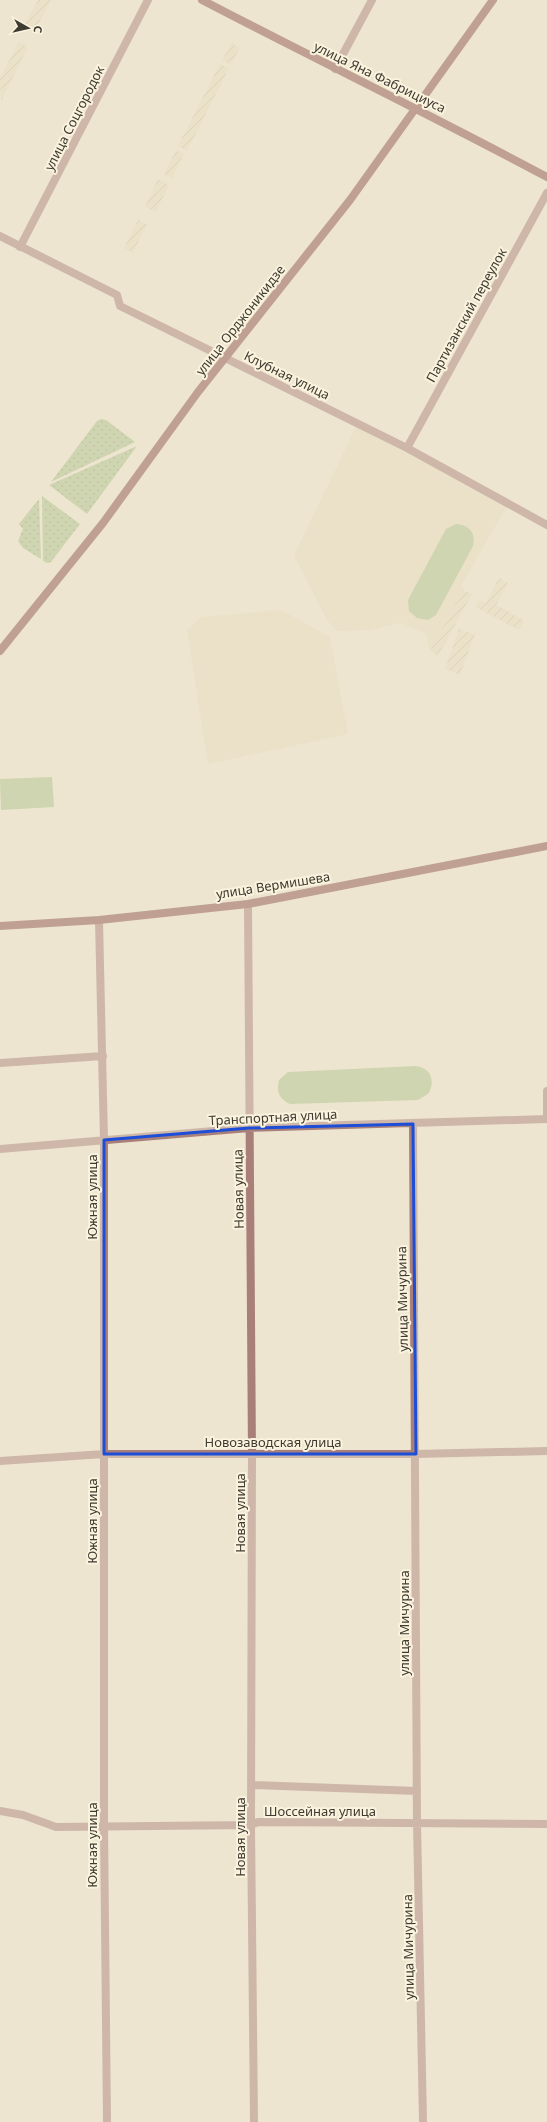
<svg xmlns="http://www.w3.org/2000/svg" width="547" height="2122" viewBox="0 0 547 2122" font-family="'Noto Sans',sans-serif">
<defs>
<pattern id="industrial-furrows" width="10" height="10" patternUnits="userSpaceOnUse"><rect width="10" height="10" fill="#e6dbbe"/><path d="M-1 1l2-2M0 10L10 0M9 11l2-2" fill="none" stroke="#c6bda4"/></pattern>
<pattern id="grass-dots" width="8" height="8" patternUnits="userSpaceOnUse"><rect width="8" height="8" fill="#acc089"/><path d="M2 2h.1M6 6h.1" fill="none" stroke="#8d9d71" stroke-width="1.8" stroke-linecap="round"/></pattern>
</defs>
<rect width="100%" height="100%" fill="#ede5cf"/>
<!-- built -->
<path fill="#e6dbbe" d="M358 423 508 504 462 584 464 590 430 651 426 633 401 623 369 630 336 631 327 620 294 555Z
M281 610 330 637 348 734 208 764 187 630 201 617Z"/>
<!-- industrial -->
<path fill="url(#industrial-furrows)" d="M38 0H51L34 32 23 27Z
M19 42 28 47 1 101 0 78Z
M232 43 240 48 230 65 222 60Z
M220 64 229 68 187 151 178 146Z
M176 150 184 154 172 178 164 174Z
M158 179 169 185 156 212 145 207Z
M138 220 147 224 133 253 124 248Z
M499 578 508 583 496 605 524 620 519 630 476 607 480 600 486 603Z
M463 590 472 594 438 656 430 651Z
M459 629 475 634 460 675 445 669Z"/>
<!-- grass -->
<path fill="url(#grass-dots)" d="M101 419 106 420 135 442 51 482 97 421Z
M137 446 87 514 49 485Z
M42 496 80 524 51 562 47 563 43 561Z
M39 499 41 559 23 548 18 541 23 529 19 524Z"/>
<!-- pitch -->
<path fill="#acc089" d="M456 524C470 525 476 534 473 546L436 615 428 620 417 618 409 611 408 600 446 529Z
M52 777 54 807 1 810 0 779Z
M416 1066C431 1068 436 1081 428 1094L418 1100 290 1104C279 1099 276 1092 279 1080L288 1072Z"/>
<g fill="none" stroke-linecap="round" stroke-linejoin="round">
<!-- street -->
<path stroke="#a97f7a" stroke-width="8" d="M335 69 372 0
M0 236 117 295 120 306 407 448 547 525
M20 247 148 0
M407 448 547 193
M248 904 252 1455 251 1825 254 2122
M99 920 104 1140V1825L107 2122
M0 1063 103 1056
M547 1091V1118
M413 1124 417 1823 423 2122
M0 1149 249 1128 547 1119
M0 1461 104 1454H416L547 1451
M251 1785 417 1791
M0 1811 23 1815 56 1827 251 1825 258 1822 547 1824"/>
<!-- secondary -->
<path stroke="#874d47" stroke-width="8" d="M202 0C317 60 433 116 547 177
M0 651 103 523 198 392 350 200 493 0
M0 926 99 920 248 904 547 846"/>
</g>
<!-- marked area -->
<path d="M0 0H547V2122H0ZM413 1124 416 1454H104V1140L249 1128Z" fill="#ede5cf" fill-opacity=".55" fill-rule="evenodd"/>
<path fill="none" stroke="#1d4ed8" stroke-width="3" stroke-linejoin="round" d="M413 1124 416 1454H104V1140L249 1128Z"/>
<g text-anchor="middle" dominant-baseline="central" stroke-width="4" stroke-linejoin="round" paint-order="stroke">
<!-- street labels -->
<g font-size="13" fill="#3e3b32" stroke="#fbf3dd">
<text transform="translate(380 77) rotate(26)">улица Яна Фабрициуса</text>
<text transform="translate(74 118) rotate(-63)">улица Соцгородок</text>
<text transform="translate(466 315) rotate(-61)">Партизанский переулок</text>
<text transform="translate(240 320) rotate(-52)">улица Орджоникидзе</text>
<text transform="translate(287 375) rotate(26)">Клубная улица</text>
<text transform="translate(273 885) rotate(-9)">улица Вермишева</text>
<text transform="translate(273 1117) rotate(-3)">Транспортная улица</text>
<text transform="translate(238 1189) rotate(-91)">Новая улица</text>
<text transform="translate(92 1197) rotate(-90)">Южная улица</text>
<text transform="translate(402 1299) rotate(-91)">улица Мичурина</text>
<text x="273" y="1442">Новозаводская улица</text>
<text transform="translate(240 1513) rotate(-90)">Новая улица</text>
<text transform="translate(92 1521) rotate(-90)">Южная улица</text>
<text transform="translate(404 1623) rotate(-90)">улица Мичурина</text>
<text x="320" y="1811">Шоссейная улица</text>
<text transform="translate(240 1837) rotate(-90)">Новая улица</text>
<text transform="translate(92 1845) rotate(-90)">Южная улица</text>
<text transform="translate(408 1947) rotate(-91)">улица Мичурина</text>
</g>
</g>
<!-- north arrow -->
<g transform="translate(28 28) rotate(98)" stroke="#fbf3dd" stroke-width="3" paint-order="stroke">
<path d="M0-3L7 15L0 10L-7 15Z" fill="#3e3b32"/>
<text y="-6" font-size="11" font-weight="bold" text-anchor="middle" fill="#3e3b32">С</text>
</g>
</svg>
